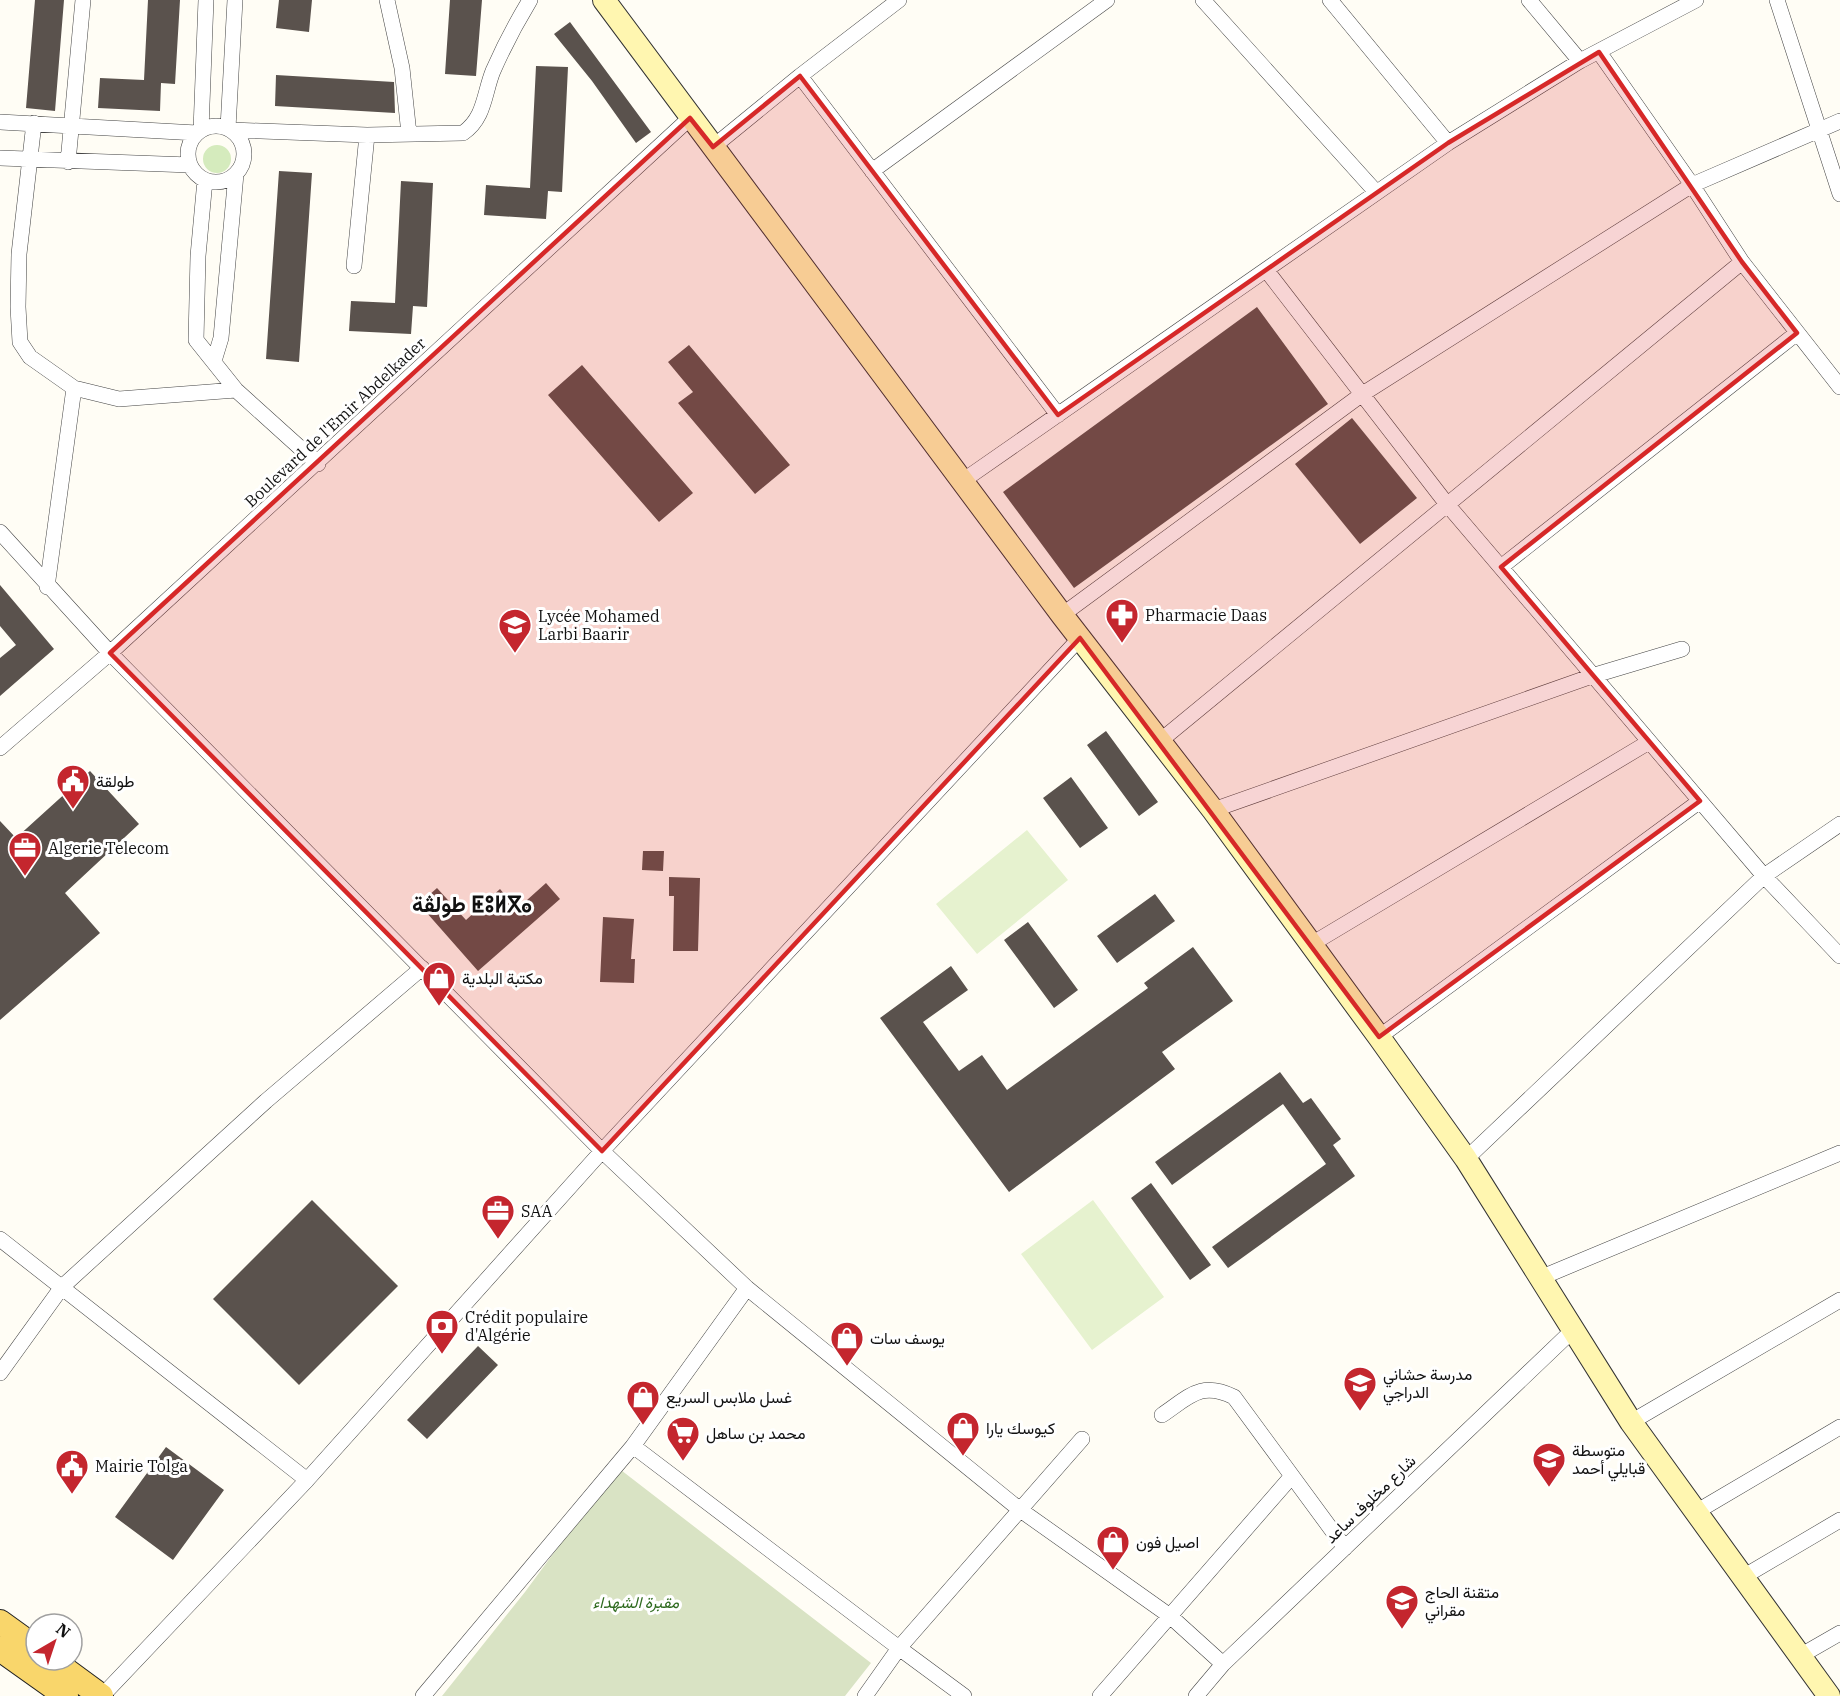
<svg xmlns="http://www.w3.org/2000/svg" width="1840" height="1696" viewBox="0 0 1840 1696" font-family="'IBM Plex Serif',Vazirmatn,'Noto Sans Tifinagh',serif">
<rect width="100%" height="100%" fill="#fffdf5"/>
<!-- green -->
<path fill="#d5ebbd" d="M203 159a14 14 0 1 1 28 0a14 14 0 1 1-28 0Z"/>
<!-- cemetery -->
<path fill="#d9e3c4" d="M617 1467 871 1663 845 1696H442L525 1592Z"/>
<!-- pitch -->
<path fill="#e6f2cf" d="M1027 830 1068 880 977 954 936 904Z
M1093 1200 1164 1297 1092 1350 1021 1254Z"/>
<!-- building -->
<path fill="#5a524d" d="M35 0H64L55 111 26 108Z
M148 0H180L175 84 161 83 160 111 98 108 100 78 144 80Z
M279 0H312L309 32 276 28Z
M450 0H482L476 76 445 74Z
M570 22 651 132 636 143 592 81 554 34Z
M536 66 568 67 562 192 548 191 546 219 484 215 486 185 530 188Z
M276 75 394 82 395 113 275 106Z
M279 171 312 173 299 362 266 359Z
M401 181 433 183 427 307 413 306 411 334 349 331 351 301 395 303Z
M1257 307 1328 404 1074 588 1003 492Z
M689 345 790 465 755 494 678 403 693 392 668 362Z
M582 365 693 493 659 522 548 395Z
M1352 418 1417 498 1360 544 1295 464Z
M0 585 54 649 0 696V658L16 645 0 626Z
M1106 731 1158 802 1139 816 1087 745Z
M90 771 139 824 65 893 100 933 0 1020V821L16 838Z
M1071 777 1108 828 1080 848 1043 798Z
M643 851H664L663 871 642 870Z
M669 877 700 878 698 951H673L674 896H669Z
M546 883 560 899 478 971 419 904 437 888 466 920 500 889 517 909Z
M1155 894 1175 921 1117 963 1097 936Z
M603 917 634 919 631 959H635L634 983 600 982Z
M1028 922 1078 990 1054 1008 1004 940Z
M1193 947 1233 1001 1162 1052 1175 1069 1009 1192 880 1018 951 966 968 990 923 1022 959 1071 982 1055 1007 1090 1148 988 1144 983Z
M1280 1072 1303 1103 1311 1098 1341 1139 1333 1145 1355 1176 1228 1268 1212 1247 1326 1164 1283 1104 1172 1185 1155 1162Z
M1151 1183 1211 1265 1190 1280 1131 1198Z
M312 1200 398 1286 299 1385 213 1299Z
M478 1346 498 1365 427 1439 407 1420Z
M166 1447 224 1490 173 1560 115 1517Z"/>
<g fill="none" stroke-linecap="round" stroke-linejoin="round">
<!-- street casing -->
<g stroke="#444" stroke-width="16">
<path id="street" d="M387 0 402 68 409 134
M1203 0 1376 192
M1330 0 1448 143
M1529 0 1580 61
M1777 0 1840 194
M1599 52 1692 185 1742 262 1840 387
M800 76 1058 415
M0 122 197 133
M34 123 19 254 18 307 20 342 30 357 74 388 119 399 236 390
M188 154a28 28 0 1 1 56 0a28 28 0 1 1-56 0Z
M228 128 235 0
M201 130 206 0
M232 130 367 135 463 133C485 118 484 93 493 71 504 46 516 23 530 0
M713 147 800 76 899 0
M0 158 190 165
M68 162 83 0
M872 171 1107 0
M205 180 198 256 196 340 236 390 318 464
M354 266 367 135
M1267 271 1446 503 1764 876 1840 956
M214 361 221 338 236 174
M964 480 1448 143 1580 61 1696 0
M0 532 110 653 602 1151 747 1288 1019 1509 1170 1616 1223 1664
M1501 567 1797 333
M47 587 74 388
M1062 615 1361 395 1692 185 1840 121
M1160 741 1742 262
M0 748 110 653 690 118
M1213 810 1595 675 1682 649
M1310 945 1649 742
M1379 1037 1700 801
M1466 1159 1764 876 1840 824
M0 1239 307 1480
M1540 1278 1840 1153
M747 1288 633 1446 899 1648 865 1696
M0 1373 62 1287 266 1101 422 968
M1162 1415C1190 1396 1201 1381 1234 1397L1345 1548
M1631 1422 1840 1300
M1696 1512 1840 1427
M1743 1577 1840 1520
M1800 1656 1840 1633
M102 1696 307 1480 602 1151 1080 638
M423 1696 633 1446
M964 1696 899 1648 1082 1439
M1100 1696 1292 1476
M1196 1696 1223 1664 1572 1331"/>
</g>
<!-- secondary casing -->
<g stroke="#333" stroke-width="24">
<path id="secondary" d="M604 0 1062 615 1213 810 1379 1037 1466 1159 1631 1422 1829 1696"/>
</g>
<!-- primary casing -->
<g stroke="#222" stroke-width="26">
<path id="primary" d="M0 1622 36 1648
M0 1649 66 1696
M52 1660 101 1696"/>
</g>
<!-- street -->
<use href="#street" stroke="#fff" stroke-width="15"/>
<!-- secondary -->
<use href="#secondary" stroke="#fff6b0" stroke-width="22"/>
<!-- primary -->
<use href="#primary" stroke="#f9d66b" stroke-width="24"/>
</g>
<!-- marked area -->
<path fill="#d62828" fill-opacity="0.2" stroke="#d62828" stroke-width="4.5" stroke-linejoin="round" d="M1599 52 1742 262 1797 333 1501 567 1700 801 1379 1037 1080 638 602 1151 110 653 690 118 713 147 800 76 1058 415 1448 143Z"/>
<!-- icons -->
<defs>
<g id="pharmacy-pin" transform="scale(1.725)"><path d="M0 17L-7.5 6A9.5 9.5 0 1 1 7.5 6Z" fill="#c4262e" stroke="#fff"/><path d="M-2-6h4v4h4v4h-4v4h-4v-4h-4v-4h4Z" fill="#fff"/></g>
<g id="school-pin" transform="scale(1.725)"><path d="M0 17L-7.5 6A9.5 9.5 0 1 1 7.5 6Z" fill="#c4262e" stroke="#fff"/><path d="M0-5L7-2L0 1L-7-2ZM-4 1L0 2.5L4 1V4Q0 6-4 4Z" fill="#fff"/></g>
<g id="civic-pin" transform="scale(1.725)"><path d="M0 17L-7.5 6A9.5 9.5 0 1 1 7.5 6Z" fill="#c4262e" stroke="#fff"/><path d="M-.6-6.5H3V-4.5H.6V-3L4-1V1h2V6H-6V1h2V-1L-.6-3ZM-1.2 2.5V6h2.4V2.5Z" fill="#fff"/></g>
<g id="office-pin" transform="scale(1.725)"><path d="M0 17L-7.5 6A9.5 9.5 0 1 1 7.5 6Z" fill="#c4262e" stroke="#fff"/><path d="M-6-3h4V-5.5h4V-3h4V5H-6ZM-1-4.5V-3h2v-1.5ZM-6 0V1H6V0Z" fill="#fff"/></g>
<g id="shop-pin" transform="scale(1.725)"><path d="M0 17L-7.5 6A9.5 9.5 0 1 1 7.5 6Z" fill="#c4262e" stroke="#fff"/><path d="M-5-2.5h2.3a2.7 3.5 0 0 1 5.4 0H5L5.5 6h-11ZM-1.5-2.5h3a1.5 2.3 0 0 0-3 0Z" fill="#fff"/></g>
<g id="bank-pin" transform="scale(1.725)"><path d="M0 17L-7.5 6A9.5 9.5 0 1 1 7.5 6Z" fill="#c4262e" stroke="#fff"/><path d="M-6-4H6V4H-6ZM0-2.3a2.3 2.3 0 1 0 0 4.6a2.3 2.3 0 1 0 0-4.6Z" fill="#fff"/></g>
<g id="supermarket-pin" transform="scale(1.725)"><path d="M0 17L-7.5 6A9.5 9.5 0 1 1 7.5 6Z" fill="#c4262e" stroke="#fff"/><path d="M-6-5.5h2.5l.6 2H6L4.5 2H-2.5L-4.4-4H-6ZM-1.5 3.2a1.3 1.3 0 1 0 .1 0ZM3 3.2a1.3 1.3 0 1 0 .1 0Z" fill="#fff"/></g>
</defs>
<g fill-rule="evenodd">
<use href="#pharmacy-pin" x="1122" y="615"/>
<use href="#school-pin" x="515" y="625"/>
<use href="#civic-pin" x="73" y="781"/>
<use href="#office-pin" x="25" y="848"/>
<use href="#shop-pin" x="439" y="978"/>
<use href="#office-pin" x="498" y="1211"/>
<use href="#bank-pin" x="442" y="1326"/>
<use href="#shop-pin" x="847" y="1338"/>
<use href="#school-pin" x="1360" y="1383"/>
<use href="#shop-pin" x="643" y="1397"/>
<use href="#shop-pin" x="963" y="1428"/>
<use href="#supermarket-pin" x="683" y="1433"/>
<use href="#school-pin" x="1549" y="1459"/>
<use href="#civic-pin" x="72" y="1466"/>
<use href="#shop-pin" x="1113" y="1542"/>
<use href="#school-pin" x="1402" y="1601"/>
</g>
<g text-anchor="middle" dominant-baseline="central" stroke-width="6" stroke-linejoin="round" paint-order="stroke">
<!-- street labels -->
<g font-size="16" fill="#111" stroke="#fff">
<text transform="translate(335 422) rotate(-43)">Boulevard de l'Emir Abdelkader</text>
<text transform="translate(1370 1499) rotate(-44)">شارع مخلوف ساعد</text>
</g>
<!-- poi labels -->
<g font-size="16" fill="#111" stroke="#fff" text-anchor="start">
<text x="1145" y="615">Pharmacie Daas</text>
<text x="538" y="616">Lycée Mohamed<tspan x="538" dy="18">Larbi Baarir</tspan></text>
<text x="96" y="781">طولقة</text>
<text x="48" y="848">Algerie Telecom</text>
<text x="462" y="978">مكتبة البلدية</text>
<text x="521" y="1211">SAA</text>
<text x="465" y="1317">Crédit populaire<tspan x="465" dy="18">d'Algérie</tspan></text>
<text x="870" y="1338">يوسف سات</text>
<text x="1383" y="1374">مدرسة حشاني<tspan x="1383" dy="18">الدراجي</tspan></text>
<text x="666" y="1397">غسل ملابس السريع</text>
<text x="986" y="1428">كيوسك يارا</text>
<text x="706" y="1433">محمد بن ساهل</text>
<text x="1572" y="1450">متوسطة<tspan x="1572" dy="18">قبايلي أحمد</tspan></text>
<text x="95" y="1466">Mairie Tolga</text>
<text x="1136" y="1542">اصيل فون</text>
<text x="1425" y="1592">متقنة الحاج<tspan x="1425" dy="18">مقراني</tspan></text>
</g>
<!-- park labels -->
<g font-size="16" font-style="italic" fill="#2f6b1f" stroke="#fff">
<text x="636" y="1602">مقبرة الشهداء</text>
</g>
<!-- district labels -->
<g font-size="22" font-weight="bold" fill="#111" stroke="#fff">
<text x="472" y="903">طولڤة ⵟⵓⵍⴳⴰ</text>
</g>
</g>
<!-- north arrow -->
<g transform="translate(54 1642) rotate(39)"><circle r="28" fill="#ffffff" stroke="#a0a0a0" stroke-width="1.5"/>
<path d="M0-4.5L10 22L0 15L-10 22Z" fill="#c4262e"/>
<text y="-9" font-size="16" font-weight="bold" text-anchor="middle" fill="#111111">N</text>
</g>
</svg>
